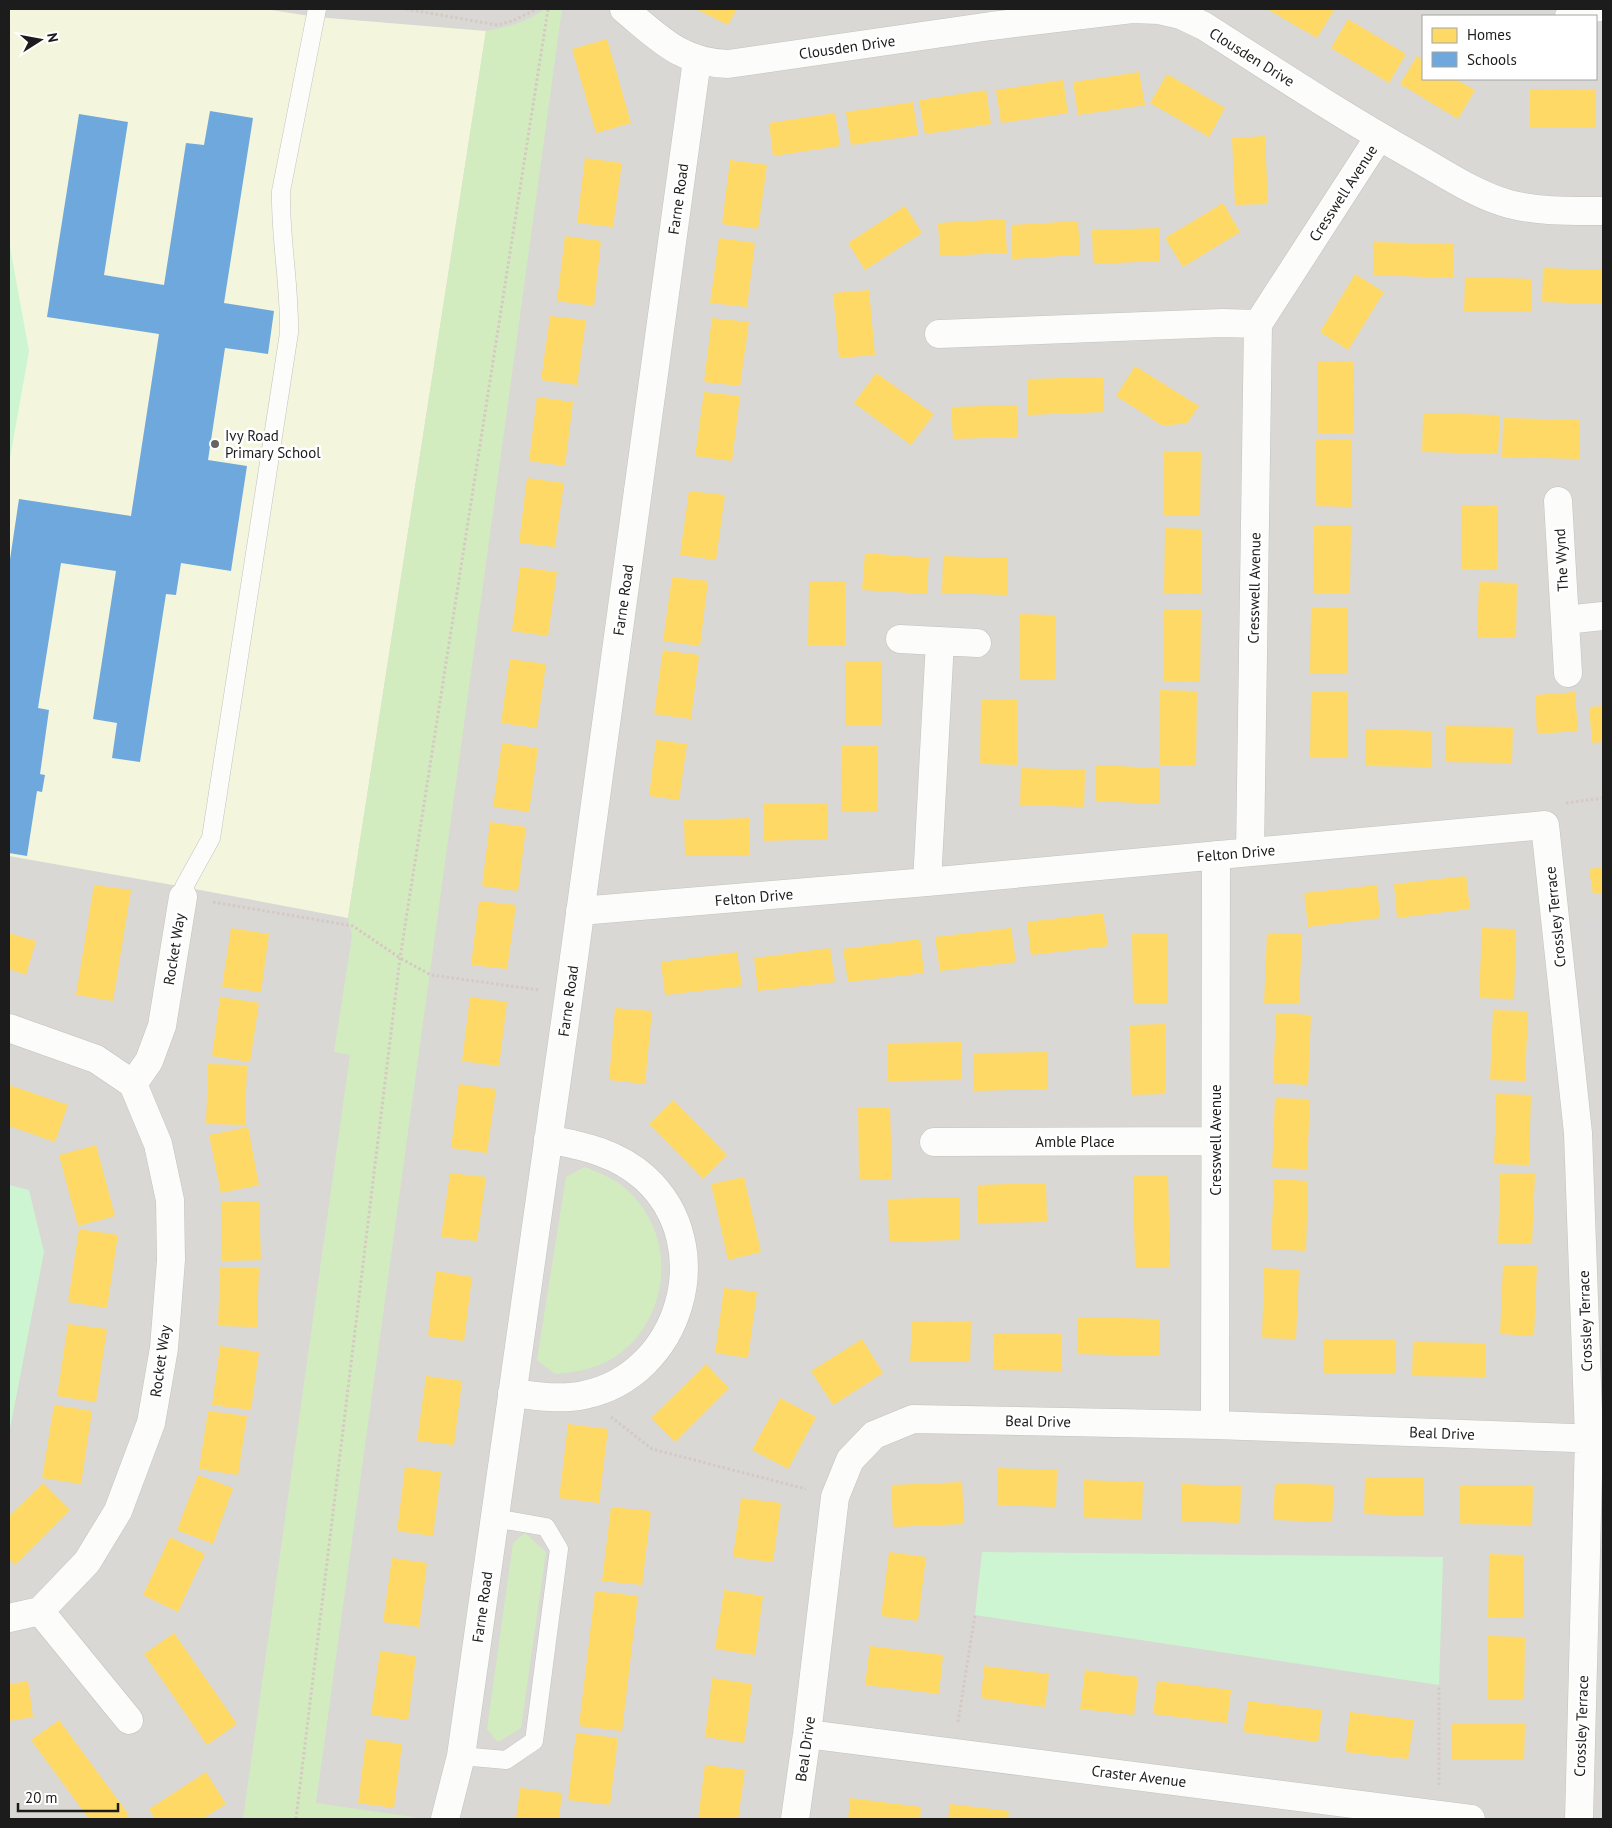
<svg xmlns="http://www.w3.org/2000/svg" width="1612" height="1828" viewBox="0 0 1612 1828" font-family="'PT Sans',sans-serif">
<rect width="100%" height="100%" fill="#eae9e4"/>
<!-- residential -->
<path fill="#d9d8d5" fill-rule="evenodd" d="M9 9H1603V1819H9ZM1423 16H1596V79H1423Z"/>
<!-- education -->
<path fill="#f4f5dd" d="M9 9H265L316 17 486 31 348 918 184 887 9 856Z"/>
<!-- grass -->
<path fill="#d3ecbf" d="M545 9H562L316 1803 419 1818 243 1819 350 1055 334 1052 352 936 348 918 486 31C508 27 527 22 545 9Z
M585 1167C602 1174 620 1181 633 1196 678 1243 668 1323 613 1358 595 1369 576 1372 555 1374L537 1360 566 1177Z
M525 1533 546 1552 521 1728 498 1742 487 1729 513 1543Z"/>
<!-- park -->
<path fill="#cef5d1" d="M9 247H10L29 351 9 464Z
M9 1185 29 1190 44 1252 9 1434Z
M982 1552 1443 1557 1439 1685 975 1615Z"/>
<!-- parking -->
<path fill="#d9d8d6" d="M1583 917 1603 918V989L1588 988V971Z"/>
<!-- homes -->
<path fill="#ffd966" d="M696 9H737L728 25Z
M1267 9H1332L1334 10 1317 38Z
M1348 19 1406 54 1389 83 1331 48Z
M607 39 631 123 596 133 572 49Z
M1417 56 1423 60V79H1455L1475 90 1458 119 1400 84Z
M1139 72 1145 105 1078 115 1073 82Z
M1167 74 1225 108 1209 137 1150 103Z
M1063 80 1068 113 1001 123 996 90Z
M1530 89 1596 90V128L1530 127Z
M986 90 991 124 925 134 919 100Z
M913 102 918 135 851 145 846 112Z
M835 113 840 146 773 156 769 123Z
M1265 136 1268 204 1235 205 1232 138Z
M585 158 622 163 613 227 577 223Z
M730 160 767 165 758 229 722 224Z
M1223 203 1240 232 1183 267 1165 238Z
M905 206 922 233 865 270 848 243Z
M1005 219 1007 253 940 256 938 223Z
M1078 221 1080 255 1012 259 1011 225Z
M1159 228 1160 261 1093 264 1092 230Z
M565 236 601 241 594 306 557 301Z
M719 238 755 243 747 307 710 303Z
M1374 242 1454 244 1453 278 1373 275Z
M1543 268 1603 270V304L1542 302Z
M1355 274 1384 292 1348 350 1320 332Z
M1465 277 1532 279 1531 312 1464 311Z
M869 290 875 355 839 358 833 293Z
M550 316 586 320 577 385 541 380Z
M712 318 749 322 740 386 704 382Z
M1317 361 1354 362 1353 433H1317Z
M1135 366 1199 406 1187 423 1163 426 1116 396Z
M876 373 934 414 911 445 854 403Z
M1103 377 1104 412 1028 415 1027 379Z
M704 392 740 396 732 461 695 456Z
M537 397 573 402 565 466 529 461Z
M1017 405 1018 437 953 439 951 407Z
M1423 413 1500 415 1498 454 1422 452Z
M1503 418 1580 420 1579 459 1502 457Z
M1316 439 1352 440V507L1315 506Z
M1164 451H1201L1200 516 1164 515Z
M527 478 564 483 555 547 519 543Z
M689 491 725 495 716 560 680 555Z
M1462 505 1498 506 1497 570 1461 569Z
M1314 526H1351L1350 593H1313Z
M1165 528 1201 529V594L1164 593Z
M865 553 929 558 927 594 862 590Z
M943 556 1008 558 1007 595 942 593Z
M520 567 557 572 548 636 512 631Z
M672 577 708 581 700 646 663 641Z
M809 581H845V646H808Z
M1479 582 1517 583 1516 638 1477 637Z
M1311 607 1347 608V674H1310Z
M1164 610H1201L1200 682 1164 681Z
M1019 614 1056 615 1055 679H1019Z
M663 650 699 655 691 719 654 714Z
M510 659 546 664 537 728 501 723Z
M845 661H882V726L845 725Z
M1160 690 1197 691 1196 765H1159Z
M1311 691 1348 692 1347 758H1310Z
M1575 692 1578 731 1537 734 1535 695Z
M981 700H1017V765L980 764Z
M1603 706V742L1592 743 1589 707Z
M1446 726 1513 727 1512 763 1446 762Z
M1366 729 1432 731 1431 767 1365 766Z
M656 740 687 744 679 800 649 796Z
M502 743 538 748 529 812 493 807Z
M842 746H878L877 811H841Z
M1096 765 1160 768 1159 804 1095 801Z
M1021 768 1085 770 1084 807 1020 805Z
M828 803V839L764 841 763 804Z
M749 818V855L685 856 684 820Z
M490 822 526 827 518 891 482 886Z
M1603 867V893L1593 894 1589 869Z
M1466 876 1470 909 1397 918 1394 884Z
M94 885 131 890 113 1001 76 995Z
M1377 885 1380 918 1308 927 1304 893Z
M479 901 516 905 507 969 471 965Z
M1103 913 1108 946 1031 955 1027 922Z
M231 928 269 934 261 992 222 987Z
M1011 928 1016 962 940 971 935 937Z
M1482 928 1516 929 1514 999 1479 998Z
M9 933 36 941 26 975 9 969Z
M1167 933 1168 1003H1133L1132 934Z
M1267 933 1302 934 1299 1004 1264 1003Z
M920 939 924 973 848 982 843 949Z
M830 948 835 982 758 991 754 958Z
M737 952 742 986 665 995 661 962Z
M220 997 259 1003 250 1062 212 1056Z
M470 997 507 1002 499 1066 462 1061Z
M615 1008 652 1011 645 1084 609 1080Z
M1493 1010 1528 1011 1525 1081 1490 1080Z
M1276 1013 1311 1015 1308 1085 1273 1083Z
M1165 1024 1166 1094 1131 1095 1130 1025Z
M961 1042 962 1080 888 1081V1043Z
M1047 1052V1089L974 1091 973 1053Z
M208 1064 247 1065 245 1125 206 1124Z
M459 1084 496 1089 487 1153 451 1148Z
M9 1085 68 1105 55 1142 9 1126Z
M1496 1094 1531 1095 1529 1165 1494 1164Z
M1275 1098 1310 1099 1307 1169 1272 1168Z
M673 1100 727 1155 703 1179 649 1124Z
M858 1107H890L892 1179 859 1180Z
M248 1127 259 1185 221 1193 209 1135Z
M96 1145 115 1216 78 1226 59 1155Z
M450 1173 486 1177 477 1241 441 1237Z
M1500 1173 1535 1174 1532 1244 1498 1243Z
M1168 1175 1170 1267 1135 1268 1133 1176Z
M744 1177 761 1252 728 1260 711 1184Z
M1274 1179 1308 1181 1306 1251 1271 1249Z
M1046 1183 1047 1222 978 1223 977 1185Z
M960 1197V1240L889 1242 888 1199Z
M259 1201 261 1260 222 1261 221 1202Z
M79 1229 118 1235 107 1308 68 1302Z
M1503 1265 1537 1266 1534 1336 1500 1334Z
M220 1267H259L257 1327 218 1326Z
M1264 1268 1299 1270 1296 1339 1262 1338Z
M436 1271 472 1277 464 1341 428 1336Z
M724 1288 757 1292 748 1358 715 1353Z
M1078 1317 1160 1319V1356L1077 1354Z
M912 1321 971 1322 970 1362 910 1361Z
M68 1324 107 1329 96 1402 57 1396Z
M994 1333 1062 1334 1061 1371 993 1370Z
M862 1339 883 1373 833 1405 811 1371Z
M1323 1339 1396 1340V1374L1323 1373Z
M1413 1342 1486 1343 1485 1377 1412 1376Z
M220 1346 259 1352 251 1410 212 1405Z
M706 1364 729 1388 675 1442 651 1418Z
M426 1376 462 1381 454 1445 417 1441Z
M780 1398 816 1417 788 1469 752 1450Z
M54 1405 92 1411 81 1484 42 1478Z
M208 1411 247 1416 238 1475 199 1469Z
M568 1424 608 1429 599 1503 559 1498Z
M405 1467 441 1472 433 1536 397 1531Z
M998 1468 1057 1470 1056 1507 997 1505Z
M198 1475 233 1488 213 1544 177 1530Z
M1365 1477 1424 1478 1423 1516 1364 1514Z
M1084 1480 1143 1482 1142 1519 1083 1518Z
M962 1482 964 1524 893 1527 891 1485Z
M43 1483 70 1510 15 1565 9 1559V1516Z
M1275 1483 1334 1485 1332 1522 1273 1520Z
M1182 1484 1241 1486 1240 1523 1181 1521Z
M1459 1486H1533L1532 1525 1459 1524Z
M741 1498 781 1503 773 1562 733 1557Z
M611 1507 651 1511 642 1585 602 1581Z
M170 1537 205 1554 178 1612 143 1595Z
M889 1552 926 1557 918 1621 881 1616Z
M1489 1554 1523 1555V1618L1488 1617Z
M392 1558 427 1563 419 1627 383 1622Z
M724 1590 763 1596 755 1655 715 1649Z
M595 1591 638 1596 622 1731 579 1726Z
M174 1633 237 1724 207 1745 144 1654Z
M1488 1636 1525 1637 1524 1699H1488Z
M870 1646 943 1655 939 1694 865 1685Z
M380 1651 416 1656 408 1720 371 1715Z
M984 1666 1049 1674 1045 1707 981 1698Z
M1085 1670 1138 1677 1134 1715 1080 1709Z
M712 1678 752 1684 744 1743 705 1737Z
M28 1681 33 1717 9 1721V1684Z
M1157 1681 1231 1690 1227 1723 1153 1714Z
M1248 1701 1322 1710 1318 1742 1243 1732Z
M1350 1712 1414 1720 1408 1759 1345 1752Z
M59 1720 129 1815 124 1819H89L31 1740Z
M1452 1723 1525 1724 1524 1760 1452 1759Z
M576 1733 618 1738 610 1805 568 1800Z
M366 1739 402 1744 394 1808 358 1803Z
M705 1765 745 1770 738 1819H698Z
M206 1772 226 1804 202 1819H155L149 1809Z
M520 1788 562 1793 559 1819H516Z
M850 1798 921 1807 920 1819H848Z
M950 1804 1009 1811 1008 1819H948Z"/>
<!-- schools -->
<path fill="#6fa8dc" d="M210 111 253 118 224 303 274 311 268 354 225 348 208 460 247 466 231 571 181 563 176 595 166 594 140 762 112 758 117 723 93 719 116 571 61 563 38 708 49 710 40 774 45 775 42 792 37 791 27 856 9 853V566L19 499 131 516 159 334 47 317 79 114 128 122 104 275 164 285 186 143 204 145Z"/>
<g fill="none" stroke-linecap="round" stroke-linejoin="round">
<!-- lane casing -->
<g stroke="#c3c2c0" stroke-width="19">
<path id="lane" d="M1564 15 1603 12
M183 897 184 887 211 838 289 333C290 285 280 239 281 191L317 9
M461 1756 506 1760 534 1741 559 1549 546 1527 494 1518"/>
</g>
<!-- street casing -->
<g stroke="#c3c2c0" stroke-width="29">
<path id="street" d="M624 9C659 38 680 62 728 64L991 26 1132 9 1159 10 1181 15 1204 26C1274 71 1344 117 1417 158 1447 175 1476 195 1509 204 1540 212 1572 211 1603 211
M939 334 1222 323 1258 324
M1558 501 1568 673
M1565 620 1603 616
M900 639 977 643
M1250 852 1258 324 1379 137
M927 882 940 641
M580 911 927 882 1545 825 1578 1133 1589 1438 1579 1819
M9 1028 96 1059 133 1084 158 1144 170 1200 171 1260 164 1348 151 1423 118 1511 87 1562 40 1611 9 1618
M133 1084 149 1061 162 1026 183 897
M934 1142 1215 1141
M512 1393C535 1396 561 1400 584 1395 681 1375 719 1246 645 1178 617 1153 584 1146 548 1139
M1215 1425 1216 855
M40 1611 129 1720
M807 1734 1471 1819
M445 1819 461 1756 569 994 697 60
M795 1819 807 1734 835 1497 850 1460 874 1435 913 1419 1215 1425 1603 1439"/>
</g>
<!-- path -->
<path stroke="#d6c8c3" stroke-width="3" stroke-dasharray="2.5 2.5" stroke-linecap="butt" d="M406 9 497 25 512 21 537 9
M1566 803 1603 798
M213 902 353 926 400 958 431 975 539 990
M611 1417 652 1449 806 1489
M958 1722 975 1615
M1439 1785V1685
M296 1819 400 958 548 9"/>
<!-- lane -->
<use href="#lane" stroke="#fcfcfb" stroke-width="18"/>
<!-- street -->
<use href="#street" stroke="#fcfcfb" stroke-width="28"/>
</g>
<!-- markers -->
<circle fill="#646462" stroke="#fff" stroke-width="2" cx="215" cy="444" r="5"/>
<g text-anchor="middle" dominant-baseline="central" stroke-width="5" stroke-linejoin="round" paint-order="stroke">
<!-- street labels -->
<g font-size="15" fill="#1c1c1c" stroke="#fff">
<text transform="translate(847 47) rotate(-8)">Clousden Drive</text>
<text transform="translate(1252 57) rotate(32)">Clousden Drive</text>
<text transform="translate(1343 193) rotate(-57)">Cresswell Avenue</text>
<text transform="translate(678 199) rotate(-82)">Farne Road</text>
<text transform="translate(1561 560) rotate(-93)">The Wynd</text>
<text transform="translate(1254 588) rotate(-89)">Cresswell Avenue</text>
<text transform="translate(623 600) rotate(-82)">Farne Road</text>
<text transform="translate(1236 853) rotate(-5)">Felton Drive</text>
<text transform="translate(754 897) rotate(-5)">Felton Drive</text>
<text transform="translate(1555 917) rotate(-96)">Crossley Terrace</text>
<text transform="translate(174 949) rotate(-81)">Rocket Way</text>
<text transform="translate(568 1001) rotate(-82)">Farne Road</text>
<text transform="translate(1215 1140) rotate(-90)">Cresswell Avenue</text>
<text x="1075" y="1141">Amble Place</text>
<text transform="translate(1585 1321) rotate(-92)">Crossley Terrace</text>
<text transform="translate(160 1361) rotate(-82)">Rocket Way</text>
<text transform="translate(1038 1421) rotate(1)">Beal Drive</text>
<text transform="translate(1442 1433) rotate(2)">Beal Drive</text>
<text transform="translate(482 1607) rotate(-82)">Farne Road</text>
<text transform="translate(1581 1726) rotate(-88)">Crossley Terrace</text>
<text transform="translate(805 1749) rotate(-82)">Beal Drive</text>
<text transform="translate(1139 1776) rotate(7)">Craster Avenue</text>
</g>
<!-- poi labels -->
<g font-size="15" fill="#1c1c1c" stroke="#fff" text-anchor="start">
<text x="225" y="435">Ivy Road<tspan x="225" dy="17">Primary School</tspan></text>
</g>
</g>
<!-- border -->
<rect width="1612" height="1828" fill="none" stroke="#1c1c1c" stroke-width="20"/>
<!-- legend -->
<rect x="1422" y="15" width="175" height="65" fill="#ffffff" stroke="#a4a4a4"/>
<rect x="1432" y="28" width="25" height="15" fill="#ffd966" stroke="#a4a4a4"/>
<text x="1467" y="40" font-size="15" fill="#1c1c1c">Homes</text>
<rect x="1432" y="52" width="25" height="15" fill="#6fa8dc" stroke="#a4a4a4"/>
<text x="1467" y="65" font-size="15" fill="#1c1c1c">Schools</text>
<!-- north arrow -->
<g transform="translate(40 40) rotate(79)" stroke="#ffffff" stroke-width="4" paint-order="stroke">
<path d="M0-4L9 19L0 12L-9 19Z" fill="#1c1c1c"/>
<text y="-8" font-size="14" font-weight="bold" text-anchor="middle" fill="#1c1c1c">N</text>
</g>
<!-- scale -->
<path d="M18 1803v8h100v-8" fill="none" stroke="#1c1c1c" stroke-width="2.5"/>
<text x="25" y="1803" font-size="15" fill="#1c1c1c" stroke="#ffffff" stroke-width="4" paint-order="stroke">20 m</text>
</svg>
